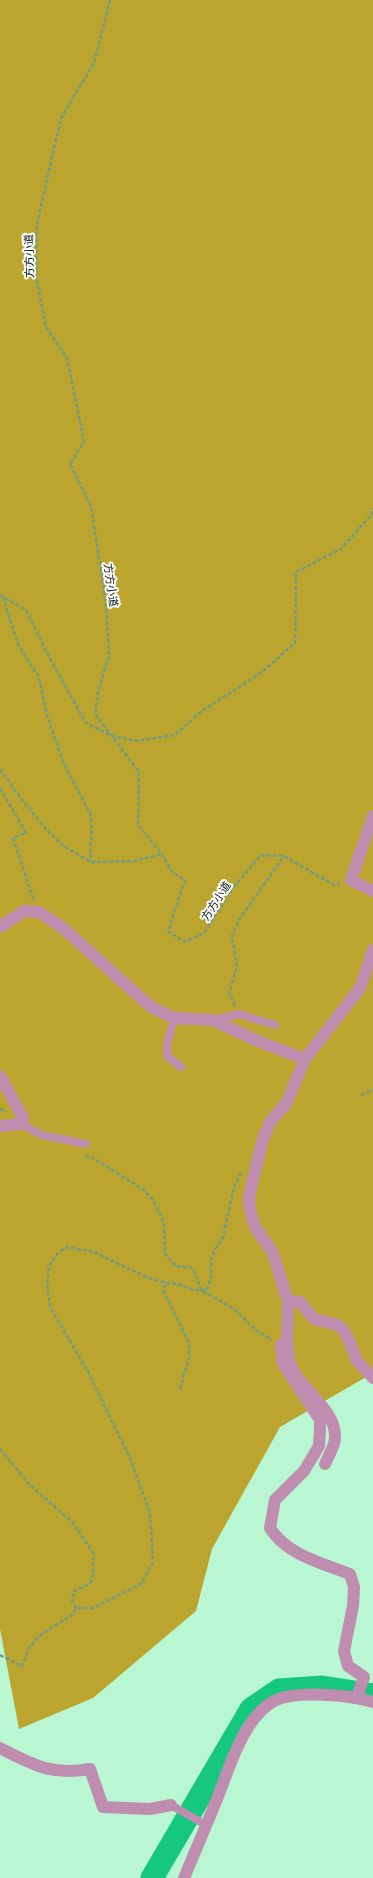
<svg xmlns="http://www.w3.org/2000/svg" width="373" height="1878" viewBox="0 0 373 1878" font-family="'Titillium Web','Noto Sans SC',sans-serif">
<rect width="100%" height="100%" fill="#b9f7d2"/>
<!-- forest -->
<path fill="#bca52f" d="M0 0H373V1373L280 1427 212 1549 196 1611 93 1698 19 1729 0 1629Z"/>
<g fill="none" stroke-linecap="round" stroke-linejoin="round">
<!-- river -->
<path stroke="#16c77e" stroke-width="23" d="M152 1878 251 1709 279 1690 322 1687 373 1695"/>
<!-- path -->
<path stroke="#719e83" stroke-width="2.5" stroke-dasharray="4 2" stroke-linecap="butt" d="M110 0 94 63 61 118 37 224 36 277 46 327 67 358 84 442 70 464 91 506 106 604 109 656 98 692 95 714 139 772 138 825 162 854 172 872 185 880 168 931 185 942 204 933 232 889 261 855 284 856 334 885 340 883
M0 595 26 610 50 659 86 723 112 736 137 741 175 735 202 711 262 672 295 643 296 572 341 549 372 514 373 508
M3 597 17 642 28 661 39 677 47 716 64 764 90 813 92 831 90 847 91 862
M0 769 20 797 45 828 62 845 91 862 134 861 162 854
M0 788 26 833 13 838 34 901
M235 1006 229 993 237 967 232 936 239 920 284 856
M361 1095 373 1090
M0 1109 6 1111
M85 1155 93 1158 144 1190 153 1200 164 1222 165 1254 176 1266 193 1268 201 1290 234 1309 257 1331 272 1340
M180 1389 189 1358V1343L163 1290 166 1283 178 1284 194 1290H207L211 1277V1261L214 1251 223 1237 234 1187 241 1173
M0 1449 29 1484 73 1523 94 1554C92 1567 95 1572 90 1584L74 1591 72 1601 76 1608H93L141 1584 153 1562 150 1513 130 1458 88 1372 50 1307 47 1285 49 1266 58 1253 67 1247 94 1252 146 1277 166 1283
M0 1655 22 1666 29 1648 39 1636 73 1614 76 1608"/>
<!-- lane -->
<path stroke="#bf8db0" stroke-width="8" d="M174 1018 167 1045V1056L181 1067
M214 1020 239 1014 275 1025
M21 1124 42 1135 86 1144
M171 1805 206 1825"/>
<!-- street -->
<path stroke="#bf8db0" stroke-width="12" d="M373 816 351 880 373 891
M0 927 24 911 39 912 63 928 151 1007 174 1018 213 1020 260 1042 305 1059 286 1104 270 1122 262 1142 249 1197 250 1210 255 1227 272 1251 288 1301
M305 1059 360 988 373 950
M0 1076 23 1118 21 1124 0 1126
M287 1341 288 1301 300 1302 314 1319 338 1325 344 1331 350 1343 357 1361 373 1378
M325 1464C328 1457 334 1447 335 1439 337 1408 299 1390 290 1363 288 1356 288 1348 287 1341L281 1345 283 1364 320 1420V1429L319 1446 304 1471 275 1500 270 1528C287 1555 321 1563 350 1574L354 1587 353 1606 344 1651 348 1666 364 1677 357 1697
M0 1748C34 1765 51 1776 90 1769L103 1807 150 1809 171 1805
M184 1878C195 1852 206 1826 217 1799 229 1769 243 1718 274 1701 296 1690 350 1695 373 1702"/>
</g>
<g text-anchor="middle" dominant-baseline="central" stroke-width="4" stroke-linejoin="round" paint-order="stroke">
<!-- street labels -->
<g font-size="11" fill="#001106" stroke="#fff">
<text transform="translate(29 256) rotate(-91)">方方小道</text>
<text transform="translate(111 585) rotate(82)">方方小道</text>
<text transform="translate(216 901) rotate(-57)">方方小道</text>
</g>
</g>
</svg>
